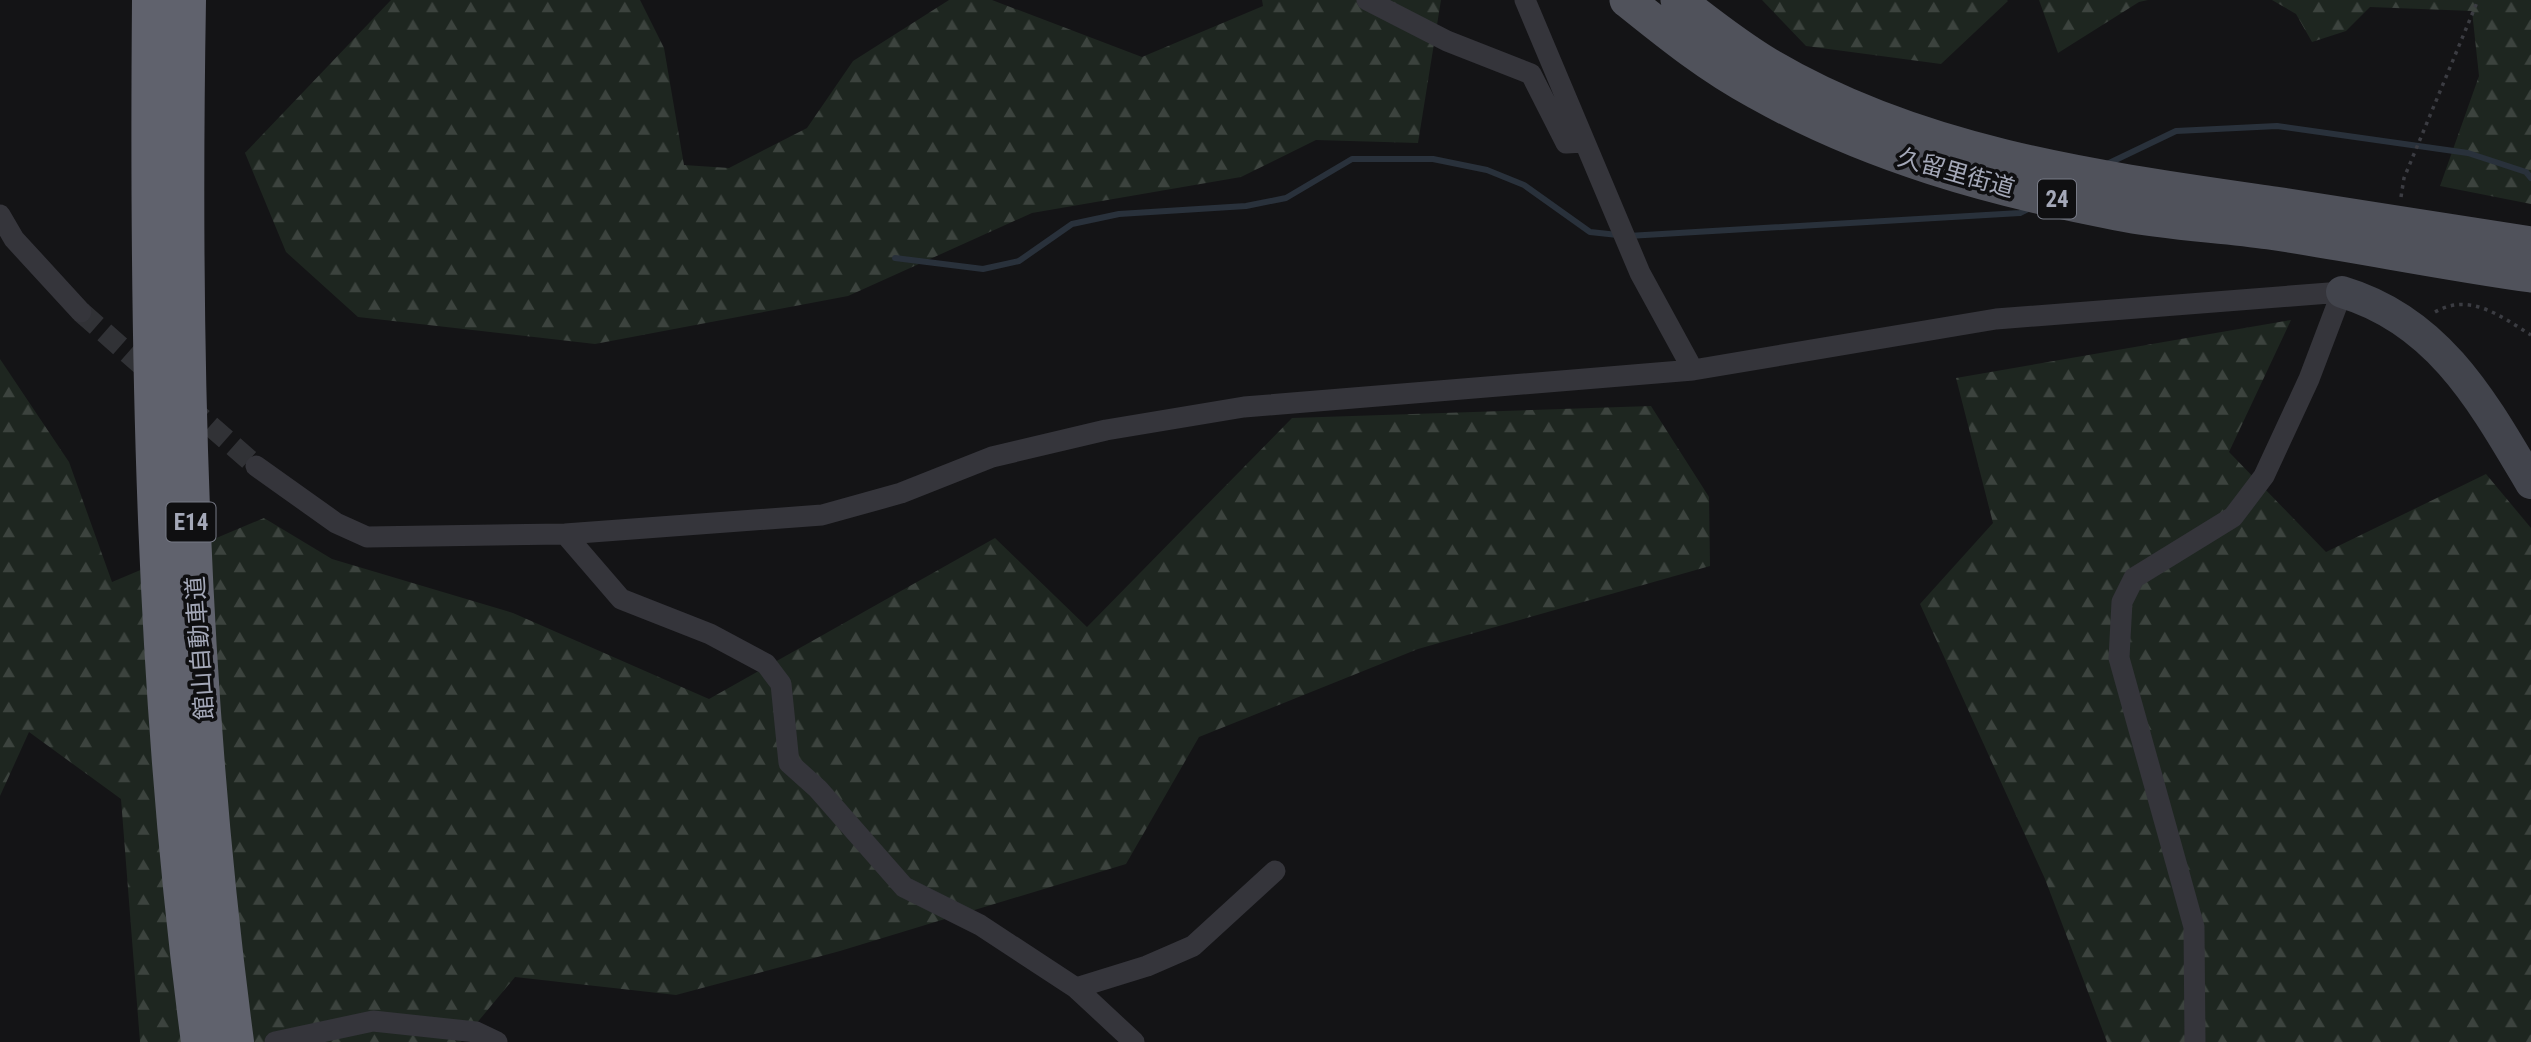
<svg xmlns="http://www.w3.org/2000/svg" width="2531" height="1042" viewBox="0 0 2531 1042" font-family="'Roboto Condensed','Noto Sans JP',sans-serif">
<defs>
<pattern id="forest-firs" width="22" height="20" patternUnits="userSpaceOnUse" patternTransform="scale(1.75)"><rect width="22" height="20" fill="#1e2620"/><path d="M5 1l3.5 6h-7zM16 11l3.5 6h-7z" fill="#3c433e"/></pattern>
</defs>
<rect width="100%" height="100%" fill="#141416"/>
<!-- forest -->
<path fill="url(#forest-firs)" d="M391 0H640L664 48 684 165 729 168 807 128 853 61 949 0H992L1142 57 1263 6 1262 0H1441L1418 143 1316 140 1241 177 1032 213 848 296 595 344 358 317 286 252 245 153Z
M1762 0H2007L2008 1 1941 64 1806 46Z
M2039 0H2148L2139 2 2058 53Z
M2272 0H2531V204L2440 186 2479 76 2472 11 2370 7 2346 31 2312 42 2296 14Z
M2291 320 2229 452 2326 552 2486 474 2531 528V1042H2107L2045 879 1920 604 1993 523 1956 378Z
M0 359 69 462 112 582 264 518 332 559 513 613 709 699 995 538 1087 627 1292 418 1651 406 1709 497 1710 566 1418 649 1199 737 1126 864 840 951 676 995 515 977 461 1042H140L121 799 29 732 0 796Z"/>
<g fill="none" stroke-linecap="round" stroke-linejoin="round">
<!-- stream -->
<path stroke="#29313b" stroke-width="6" d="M2105 165 2176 131 2277 126 2468 153 2526 172 2531 178
M1628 236 2020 213 2032 207
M895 258 983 269 1019 261 1072 224 1119 214 1246 206 1286 198 1352 159H1433L1487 170 1524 185 1590 232 1618 235"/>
<!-- street-tunnel -->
<path stroke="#313236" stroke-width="21" stroke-dasharray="21 10" stroke-linecap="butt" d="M81 312 154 376
M187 405 256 466"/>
<!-- path -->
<path stroke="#3b3c42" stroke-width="3.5" stroke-dasharray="3.5 5" stroke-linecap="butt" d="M2401 197 2404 178 2478 0
M2435 312C2470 292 2500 316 2531 335"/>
<!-- street -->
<path stroke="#35353b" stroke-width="21" d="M1367 0 1447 41 1531 74 1566 143 1584 142
M1525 0 1640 273 1693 370
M0 215 14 239 81 312
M256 466 336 523 367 537 565 534 822 515 901 493 992 457 1106 430 1244 407 1693 370 1996 319 2342 292 2309 379 2264 476 2233 517 2134 578 2122 602 2119 658 2194 927 2195 1042
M565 534 621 599 710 634 766 664 781 684 789 763 818 789 904 887 980 925 1076 988 1134 1042
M1076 988 1147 966 1193 946 1275 871
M275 1042 373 1021 476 1032 497 1042"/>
<!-- secondary -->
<path stroke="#42444c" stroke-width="32" d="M2342 292C2439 321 2483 402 2531 483"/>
<!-- primary -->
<path stroke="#50525b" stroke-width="35" d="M1627 0C1668 33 1710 67 1757 92 1869 155 1991 189 2117 213 2167 223 2219 225 2269 232 2357 245 2444 263 2531 275
M1678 0C1707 23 1737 46 1768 65 1922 156 2102 179 2275 204 2360 217 2446 231 2531 244"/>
<!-- highway -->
<path stroke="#60626d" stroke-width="38" d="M151 0C148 348 154 697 200 1042
M187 0C181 347 189 697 235 1042"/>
</g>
<g text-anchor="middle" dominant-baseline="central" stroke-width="7" stroke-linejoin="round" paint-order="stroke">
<!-- shield labels -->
<g fill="#0f0f11" stroke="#777a86" stroke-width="2">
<rect x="2038" y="179.5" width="38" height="39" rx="5"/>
<rect x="166.5" y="502.5" width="49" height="39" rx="5"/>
</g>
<g font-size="23" font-weight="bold" fill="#a4a8b8">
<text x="2057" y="199">24</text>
<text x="191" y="522">E14</text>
</g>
<!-- street labels -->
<g font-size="24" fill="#a4a8b8" stroke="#0f0f11">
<text transform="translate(1956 173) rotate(16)">久留里街道</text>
<text transform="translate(200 648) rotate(-94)">館山自動車道</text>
</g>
</g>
</svg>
